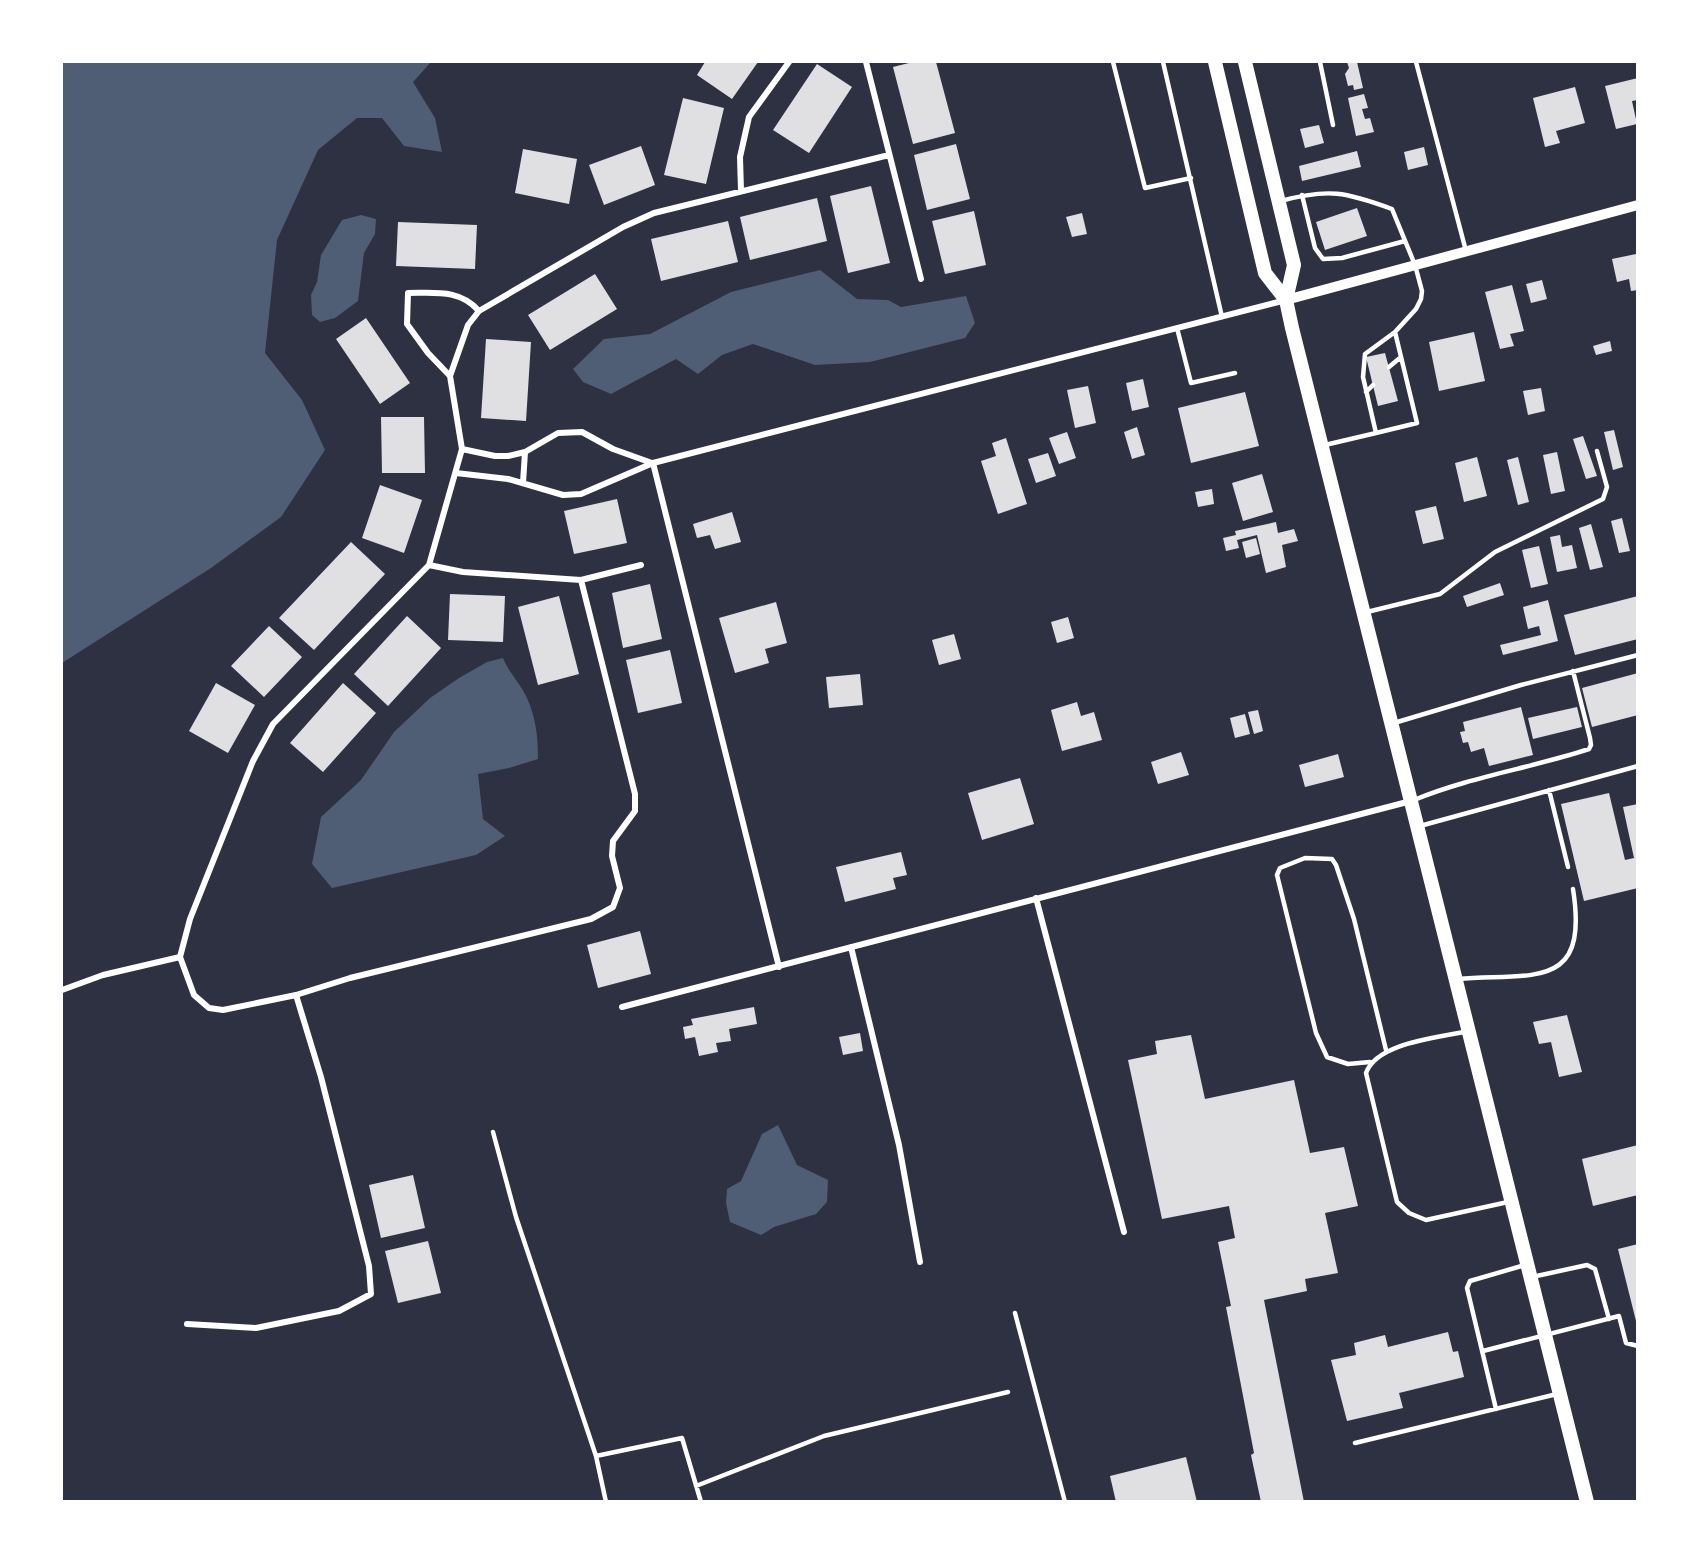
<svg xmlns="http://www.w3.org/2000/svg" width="1699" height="1563" viewBox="0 0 1699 1563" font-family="'Noto Sans',sans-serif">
<rect width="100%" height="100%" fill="#2d3142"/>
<!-- water -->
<path fill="#4f5d75" d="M62 62H431L413 82 435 118 442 152 404 146 382 118H357L318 150 277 240 265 353 302 400 325 450 281 517 211 568 62 663Z
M361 215 376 219 375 234 364 253 358 301 335 318 320 322 312 315 311 295 317 282 321 255 342 220Z
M820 270 857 299 888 300 901 307 966 296 975 323 965 338 870 362 815 365 753 344 722 355 698 374 676 359 611 394 583 382 573 369 604 339 650 334 731 292Z
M503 658C509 673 521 684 527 698 536 718 538 737 538 759L509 768 478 774 483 819 505 836 476 855 332 888 312 864 321 817 361 780 394 732 430 698 459 678 487 662Z
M778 1125 797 1165 828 1180 827 1202 816 1214 774 1227 761 1235 730 1222 726 1203 727 1189 741 1181 762 1134Z"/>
<!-- building -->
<path fill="#e0e0e3" d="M705 62H758L732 99 697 75Z
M913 62H936L955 133 913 144 893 67Z
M1347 62H1357L1363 88 1354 90 1353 85 1348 86 1345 74 1349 68Z
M817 64 852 87 809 153 773 130Z
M1638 78V100L1632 101 1637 124 1616 129 1605 86Z
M1575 87 1585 123 1556 131 1560 143 1545 147 1533 98Z
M1364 94 1368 108 1362 109 1365 119 1370 118 1374 132 1356 136 1348 98Z
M683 98 724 108 706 184 664 175Z
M1319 125 1324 143 1305 148 1300 129Z
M956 144 970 199 927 210 914 155Z
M641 146 655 185 604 205 589 165Z
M1424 147 1428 165 1408 170 1404 152Z
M523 149 577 159 569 204 515 193Z
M1357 151 1361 167 1302 181 1299 166Z
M871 186 890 263 848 273 830 196Z
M817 198 827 241 750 260 740 217Z
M1357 208 1367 236 1325 250 1316 222Z
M974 211 986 265 945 274 932 221Z
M1082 213 1087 234 1072 237 1066 217Z
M728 221 738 262 661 281 651 239Z
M398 222 477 225 475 269 396 266Z
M1636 254 1638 290 1631 291 1629 279 1617 282 1612 259Z
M595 274 617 309 550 350 528 315Z
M1542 280 1547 299 1531 303 1526 284Z
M1512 285 1524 331 1510 334 1514 346 1500 349 1485 292Z
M366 318 410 383 380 404 336 339Z
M1474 332 1485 381 1439 391 1429 342Z
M486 339 531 342 526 421 481 418Z
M1610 341 1612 351 1596 355 1593 346Z
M1385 353 1398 401 1378 406 1366 357Z
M1143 379 1149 407 1132 411 1126 383Z
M1088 386 1096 423 1075 428 1067 390Z
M1541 388 1545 411 1528 415 1523 391Z
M1245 392 1259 446 1191 463 1178 408Z
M381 417H424L425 473H382Z
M1137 427 1145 455 1132 459 1124 432Z
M1614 430 1623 467 1613 470 1604 432Z
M1067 432 1076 458 1059 464 1049 438Z
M1583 436 1597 476 1586 479 1573 439Z
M1006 438 1027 504 998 514 981 461 996 456 992 443Z
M1557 452 1565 491 1551 494 1543 455Z
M1048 453 1056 476 1036 483 1028 459Z
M1477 457 1487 496 1464 502 1455 463Z
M1518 457 1529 502 1518 505 1507 460Z
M1262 474 1273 512 1243 521 1232 483Z
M380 485 422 500 404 553 362 538Z
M1212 489 1214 504 1198 507 1195 492Z
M617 499 627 543 574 554 564 511Z
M1436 506 1444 539 1423 544 1415 511Z
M732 512 741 542 715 549 710 535 697 538 693 524Z
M1622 518 1630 551 1619 553 1611 521Z
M1276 522 1278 533 1294 529 1298 541 1282 545 1286 567 1266 573 1257 535 1237 540 1239 548 1226 551 1223 538 1236 535 1235 531Z
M1591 524 1603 567 1590 570 1579 528Z
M1560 535 1562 547 1572 545 1577 568 1557 572 1550 537Z
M1256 538 1260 554 1246 558 1242 542Z
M351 542 385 574 314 650 279 618Z
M1539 546 1548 584 1531 588 1522 550Z
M1500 583 1504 595 1467 607 1463 596Z
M650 584 662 639 623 648 612 593Z
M450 594 505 596 503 642 448 640Z
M559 596 579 674 538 685 518 607Z
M1638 596V639L1575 655 1564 615Z
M1548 600 1558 641 1503 655 1500 645 1541 635 1539 626 1528 629 1523 607Z
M776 602 787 643 765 649 769 663 735 673 719 618Z
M407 616 441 648 388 706 354 674Z
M1068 617 1074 638 1057 643 1051 622Z
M269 626 302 657 264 697 231 666Z
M954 634 961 659 939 665 932 640Z
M670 650 682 703 638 713 626 660Z
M1638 673V715L1592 727 1582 688Z
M860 674 863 705 829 708 826 677Z
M216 683 255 705 228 753 189 731Z
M343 683 376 713 323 772 290 743Z
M1077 702 1081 716 1094 712 1102 740 1062 751 1051 710Z
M1521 707 1533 755 1489 766 1484 748 1471 752 1468 742 1463 743 1460 732 1465 731 1463 722Z
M1577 707 1582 727 1533 739 1528 718Z
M1258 710 1263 731 1254 734 1248 712Z
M1245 714 1250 734 1235 738 1230 718Z
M1181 752 1189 775 1158 784 1151 762Z
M1338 754 1344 777 1305 787 1299 765Z
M1020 778 1034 824 982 840 968 793Z
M1609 793 1625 860 1634 858 1623 807 1638 804V888L1584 901 1561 804Z
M901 852 907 875 893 878 896 889 845 902 836 867Z
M640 931 651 974 598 988 587 945Z
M754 1007 757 1024 729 1029 731 1041 716 1043 718 1052 699 1056 695 1037 685 1039 683 1027 693 1025 691 1019Z
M1567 1015 1582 1072 1559 1077 1551 1042 1539 1044 1533 1022Z
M860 1033 863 1051 843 1055 839 1037Z
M1191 1035 1205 1099 1294 1080 1310 1153 1344 1147 1358 1206 1325 1213 1338 1273 1305 1279 1307 1291 1264 1300 1304 1502H1261L1251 1455 1254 1453 1226 1307 1231 1306 1218 1242 1235 1238 1229 1206 1162 1219 1128 1060 1157 1054 1155 1041Z
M1638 1145V1195L1593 1206 1582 1159Z
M413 1175 425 1228 381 1238 369 1185Z
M428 1241 441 1293 398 1303 385 1251Z
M1638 1244V1325H1637L1618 1249Z
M1448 1332 1453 1352 1458 1351 1464 1377 1399 1393 1403 1408 1347 1421 1331 1360 1356 1355 1354 1343 1385 1335 1388 1347Z
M1186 1457 1197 1502H1116L1110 1476Z"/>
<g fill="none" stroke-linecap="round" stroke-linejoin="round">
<!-- service -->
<path stroke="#fff" stroke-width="4.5" d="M1113 62 1145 188 1191 178
M1163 62 1222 317
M1320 62 1333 125
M1416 62 1466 251
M1302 195 1315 248 1323 259 1342 258 1405 241
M1281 201C1328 188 1346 192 1392 209L1415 265 1422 291 1421 299 1416 309 1395 332 1365 354 1363 377 1376 433 1325 445
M1177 328 1191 383 1235 373
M1389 367 1401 357
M1366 392 1373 385
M1376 433 1417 423 1395 332
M1367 612 1440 594 1495 552 1603 499 1607 487 1597 451
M1394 723 1521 685 1638 655
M1549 790 1568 867
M1414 800C1470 777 1531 768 1589 749L1591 745 1590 738 1573 671
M1420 826 1638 766
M1458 979C1534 973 1589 991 1573 889
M1468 1031C1439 1038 1377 1042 1366 1073L1397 1202 1409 1213 1426 1220 1508 1202
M1370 1062 1348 1064 1327 1057 1316 1033 1277 875 1280 868 1305 858 1332 859 1336 865 1354 919 1386 1050
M493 1132 516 1217 596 1456
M1532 1277 1587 1265 1595 1269 1609 1319
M1015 1313 1065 1502
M1483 1351 1619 1316 1626 1343 1638 1346
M1496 1409 1467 1288 1470 1281 1525 1265
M1355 1443 1557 1394
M696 1486 824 1436 1008 1392
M606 1502 596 1456 682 1438 701 1502"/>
<!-- minor -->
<path stroke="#fff" stroke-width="6" d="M866 62 921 279
M741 191 740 157 749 117 789 62
M450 376 428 353 407 324 408 293C435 293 460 289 479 311
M462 449 495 456H508L525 452 558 433 582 432 613 449 652 463
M653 463 779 967
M456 473 508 479 563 495 581 494 653 463 1286 300
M523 483 525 452
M429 565 463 572 581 580 641 565
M581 580 635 794V811L613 841 612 856 620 888 613 907 591 919 350 978 296 995 223 1010 209 1008 194 995 180 957 190 919 253 761 273 724 429 565 462 449 450 376 468 325 479 311 623 227 654 213 889 155
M1036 898 1124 1232
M851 947 899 1145 920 1262
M62 990 103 975 180 957
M622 1007 1411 801
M187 1324 256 1328 339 1311 371 1294 369 1266 321 1077 296 995"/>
<!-- tertiary -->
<path stroke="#fff" stroke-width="10" d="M1286 300 1638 205"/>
<!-- primary -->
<path stroke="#fff" stroke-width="14" d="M1215 62 1265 273 1286 300
M1245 62 1294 265 1286 300 1292 328 1587 1502"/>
</g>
<!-- border -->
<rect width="1699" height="1563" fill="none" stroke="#ffffff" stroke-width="126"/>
</svg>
